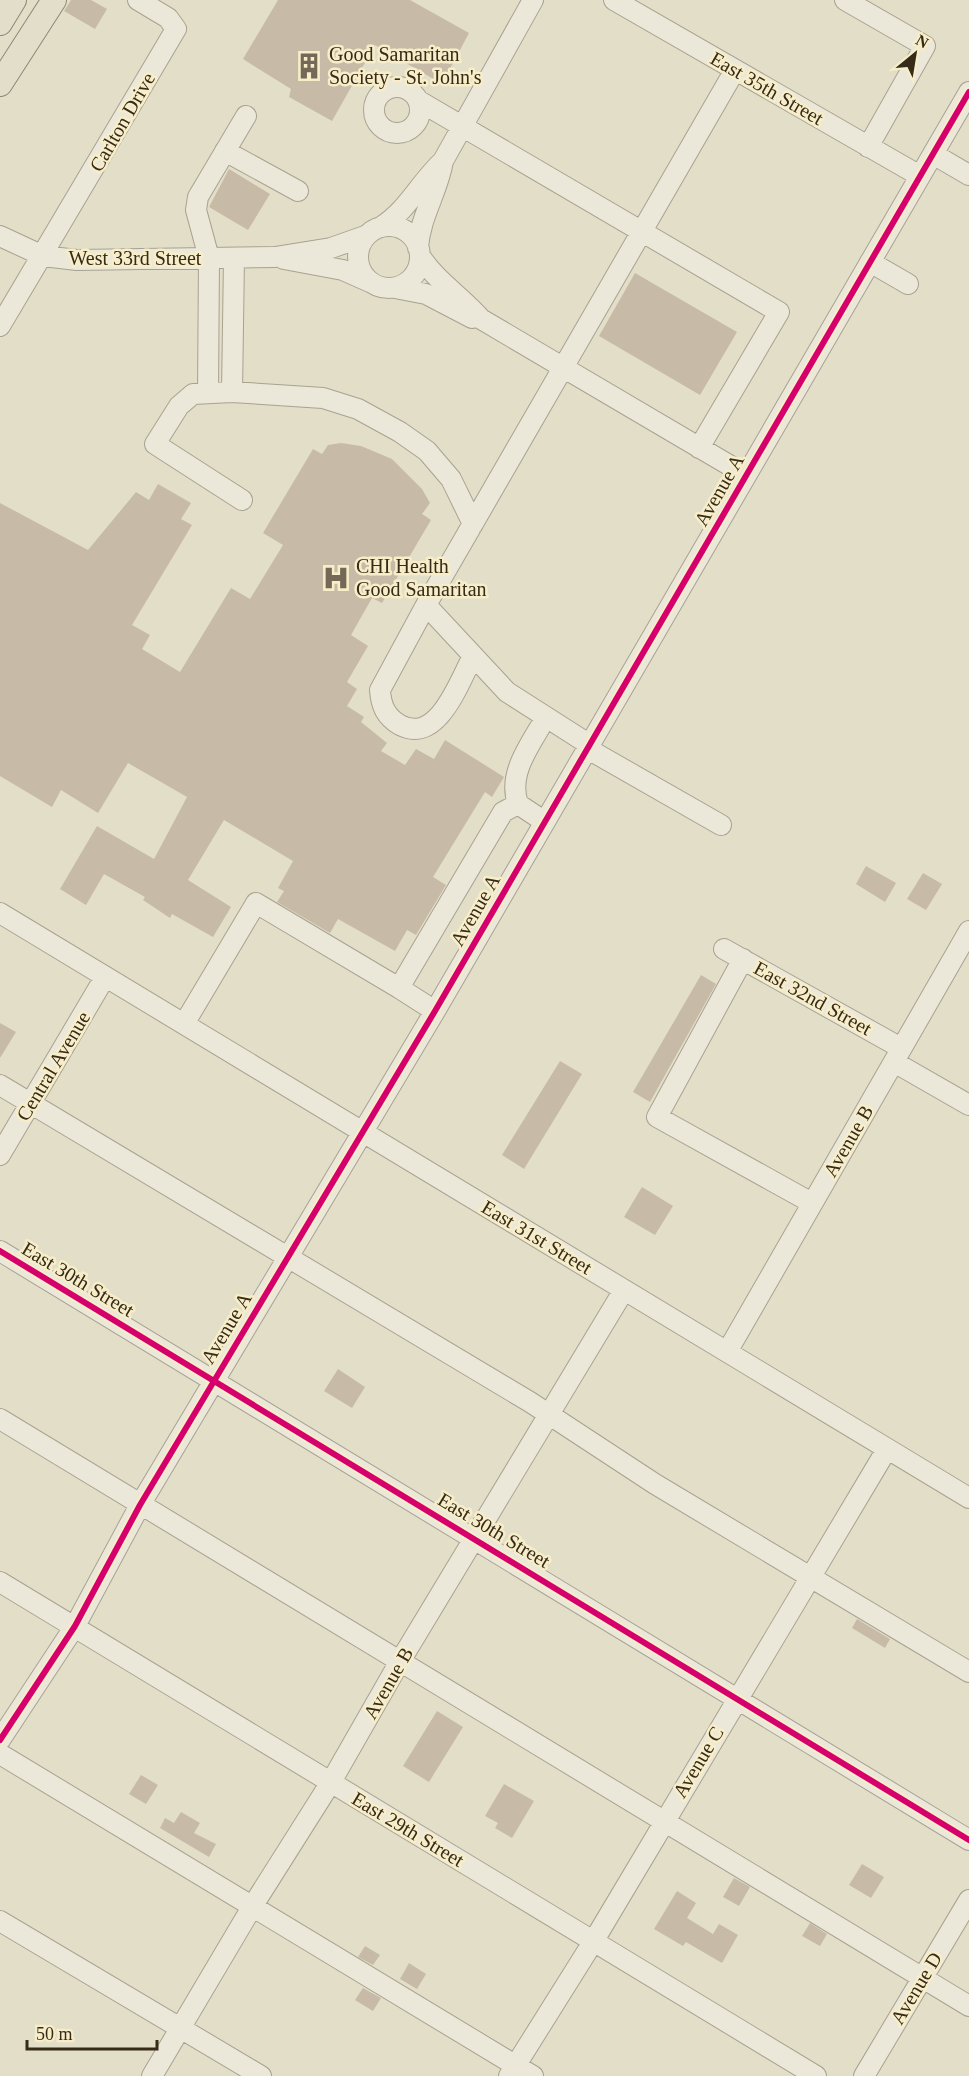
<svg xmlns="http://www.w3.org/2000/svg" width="969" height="2076" viewBox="0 0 969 2076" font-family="Georgia,serif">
<rect width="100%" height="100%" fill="#e3dec7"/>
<!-- building -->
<path fill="#c7bba7" d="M71 0H91L107 9 95 29 64 11Z
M278 0H410L469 33 442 84 375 45 332 121 289 97 291 89 243 59Z
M229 169 270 194 248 230 209 207Z
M635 273 737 332 700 395 599 336Z
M341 443 361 446 392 459 422 489 430 503 422 514 431 520 382 603 372 598 351 635 368 646 347 682 357 689 347 706 364 717 361 722 387 743 381 751 405 765 416 749 434 759 445 740 504 777 492 797 485 792 433 877 446 885 416 935 407 930 395 951 338 919 330 933 277 902 284 891 278 888 293 861 224 820 188 880 231 907 213 937 172 914 170 918 143 900 145 897 104 874 86 905 60 889 97 826 154 859 187 797 128 763 98 813 61 790 52 807 0 776V503L88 550 136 492 149 500 158 484 191 503 181 519 192 525 132 625 150 635 142 649 180 672 231 588 250 599 283 545 263 533 313 449 322 454 328 445Z
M866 866 896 883 885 902 856 884Z
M923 873 942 884 926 910 907 899Z
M701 975 716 984 650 1102 633 1092Z
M0 1023 16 1032 0 1058Z
M560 1061 582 1074 524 1169 502 1155Z
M642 1187 673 1206 655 1235 624 1217Z
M338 1369 365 1387 352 1408 324 1391Z
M857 1619 890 1639 885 1648 852 1628Z
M437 1711 463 1727 429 1782 403 1766Z
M141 1775 158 1785 146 1804 129 1794Z
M504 1784 534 1801 512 1838 495 1828 498 1823 485 1816Z
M181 1812 200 1823 194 1833 216 1844 209 1857 160 1828 165 1818 174 1823Z
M862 1864 884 1877 871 1898 849 1885Z
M734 1878 750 1887 739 1906 723 1897Z
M677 1891 696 1903 687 1918 713 1934 719 1924 738 1935 722 1963 686 1942 683 1946 654 1929Z
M810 1923 827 1934 820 1946 802 1936Z
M365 1946 380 1955 373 1965 358 1957Z
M409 1963 426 1974 417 1989 400 1979Z
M363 1988 381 1998 373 2011 355 2000Z"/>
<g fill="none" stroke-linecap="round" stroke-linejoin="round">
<!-- minor casing -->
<g stroke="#a8a291" stroke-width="22">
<path id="minor" d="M614 0 920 176
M845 0 925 46 868 147
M374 110a23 23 0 1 1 46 0a23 23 0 1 1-46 0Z
M419 101 779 312 699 448
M225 151 298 191
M933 154 969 175
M358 257a31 31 0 1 1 62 0a31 31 0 1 1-62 0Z
M381 227C408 210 420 182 443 161L533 0
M0 236 43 256 77 260 275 257 331 248 365 236
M418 248C420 216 438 192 443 161
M420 256C436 281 462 297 481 319L746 475
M284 259 343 270 370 282
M870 262 908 284
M395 288 426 294 472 318
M0 326 176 29 168 18 138 0
M232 392 234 258
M208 393 209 258 196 210 198 197 246 116
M242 500 155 444 179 406 193 394 232 392 323 398 358 409 400 432 427 451 451 479 473 524
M426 605 507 692 590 745
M473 656C459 682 438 745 400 725 386 717 381 706 380 690L426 605 735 70
M588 749 721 825
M518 804C507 773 531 744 546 717
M0 913 969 1498
M724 949 901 1048
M743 959 657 1117 812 1203
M435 1011 399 988 503 812 518 804 545 822
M184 1024 256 903 399 988
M894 1062 969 1105
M0 1085 530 1402 655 1484 969 1672
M0 1155 105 977
M0 1251 969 1840
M727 1352 969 931
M0 1419 969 2006
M0 1582 816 2076
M0 1740 75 1626 140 1505 435 1011 969 92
M0 1754 533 2076
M0 1921 261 2076
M152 2076 252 1907 331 1782 399 1663 624 1290
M509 2076 593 1942 887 1449
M864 2076 969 1900"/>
</g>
<!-- major casing -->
<g stroke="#8d8778" stroke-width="26">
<path id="major" d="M0 23 14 0
M0 84 54 0"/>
</g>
<!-- minor -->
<use href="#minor" stroke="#ebe7d9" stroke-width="20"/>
<!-- major -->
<use href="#major" stroke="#e3deca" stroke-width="24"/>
<!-- cycleway casing -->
<g stroke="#f7eec9" stroke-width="10">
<path id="cycleway" d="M0 1251 969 1840
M0 1740 75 1626 140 1505 435 1011 969 92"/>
</g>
<!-- cycleway -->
<use href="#cycleway" stroke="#d6006c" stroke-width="6"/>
</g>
<!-- icons -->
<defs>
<g id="building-bare" transform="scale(2.07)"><path d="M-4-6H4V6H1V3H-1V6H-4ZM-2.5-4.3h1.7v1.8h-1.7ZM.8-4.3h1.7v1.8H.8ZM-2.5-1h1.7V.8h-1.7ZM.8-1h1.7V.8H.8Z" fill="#736956" stroke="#f7eec9" stroke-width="2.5" paint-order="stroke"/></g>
<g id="hospital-bare" transform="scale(2.07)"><path d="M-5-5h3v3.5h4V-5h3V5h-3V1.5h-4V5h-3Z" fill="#736956" stroke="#f7eec9" stroke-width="2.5" paint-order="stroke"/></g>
</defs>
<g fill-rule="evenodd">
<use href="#building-bare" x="309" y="66"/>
<use href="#hospital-bare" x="336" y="578"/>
</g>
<g text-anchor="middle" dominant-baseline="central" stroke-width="5" stroke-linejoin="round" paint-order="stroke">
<!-- poi labels -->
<g font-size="20" fill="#362a19" stroke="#f7eec9" text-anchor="start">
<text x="329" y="54">Good Samaritan<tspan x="329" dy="23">Society - St. John's</tspan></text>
<text x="356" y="566">CHI Health<tspan x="356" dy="23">Good Samaritan</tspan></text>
</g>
<!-- street labels -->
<g font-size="20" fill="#362a19" stroke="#f7eec9">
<text transform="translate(767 88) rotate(30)">East 35th Street</text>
<text transform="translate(122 122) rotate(-60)">Carlton Drive</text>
<text x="135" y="258">West 33rd Street</text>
<text transform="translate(719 490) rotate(-60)">Avenue A</text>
<text transform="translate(475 910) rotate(-60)">Avenue A</text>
<text transform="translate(813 998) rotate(29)">East 32nd Street</text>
<text transform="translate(53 1066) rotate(-59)">Central Avenue</text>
<text transform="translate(848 1141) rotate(-60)">Avenue B</text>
<text transform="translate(537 1237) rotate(31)">East 31st Street</text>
<text transform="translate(78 1279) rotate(31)">East 30th Street</text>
<text transform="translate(226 1328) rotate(-59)">Avenue A</text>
<text transform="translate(494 1530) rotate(31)">East 30th Street</text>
<text transform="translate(388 1683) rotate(-60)">Avenue B</text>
<text transform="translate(698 1762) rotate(-59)">Avenue C</text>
<text transform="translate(408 1829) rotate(31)">East 29th Street</text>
<text transform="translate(916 1988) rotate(-59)">Avenue D</text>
</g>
</g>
<!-- north arrow -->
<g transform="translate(915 54) rotate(30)" stroke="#f7eec9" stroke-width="4.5" paint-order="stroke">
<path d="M0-4.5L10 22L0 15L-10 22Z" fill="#362a19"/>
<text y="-9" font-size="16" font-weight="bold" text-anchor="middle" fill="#362a19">N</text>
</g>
<!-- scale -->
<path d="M27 2040v9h130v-9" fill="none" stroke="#362a19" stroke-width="3"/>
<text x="36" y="2040" font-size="18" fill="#362a19" stroke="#f7eec9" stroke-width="4.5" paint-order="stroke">50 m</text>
</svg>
